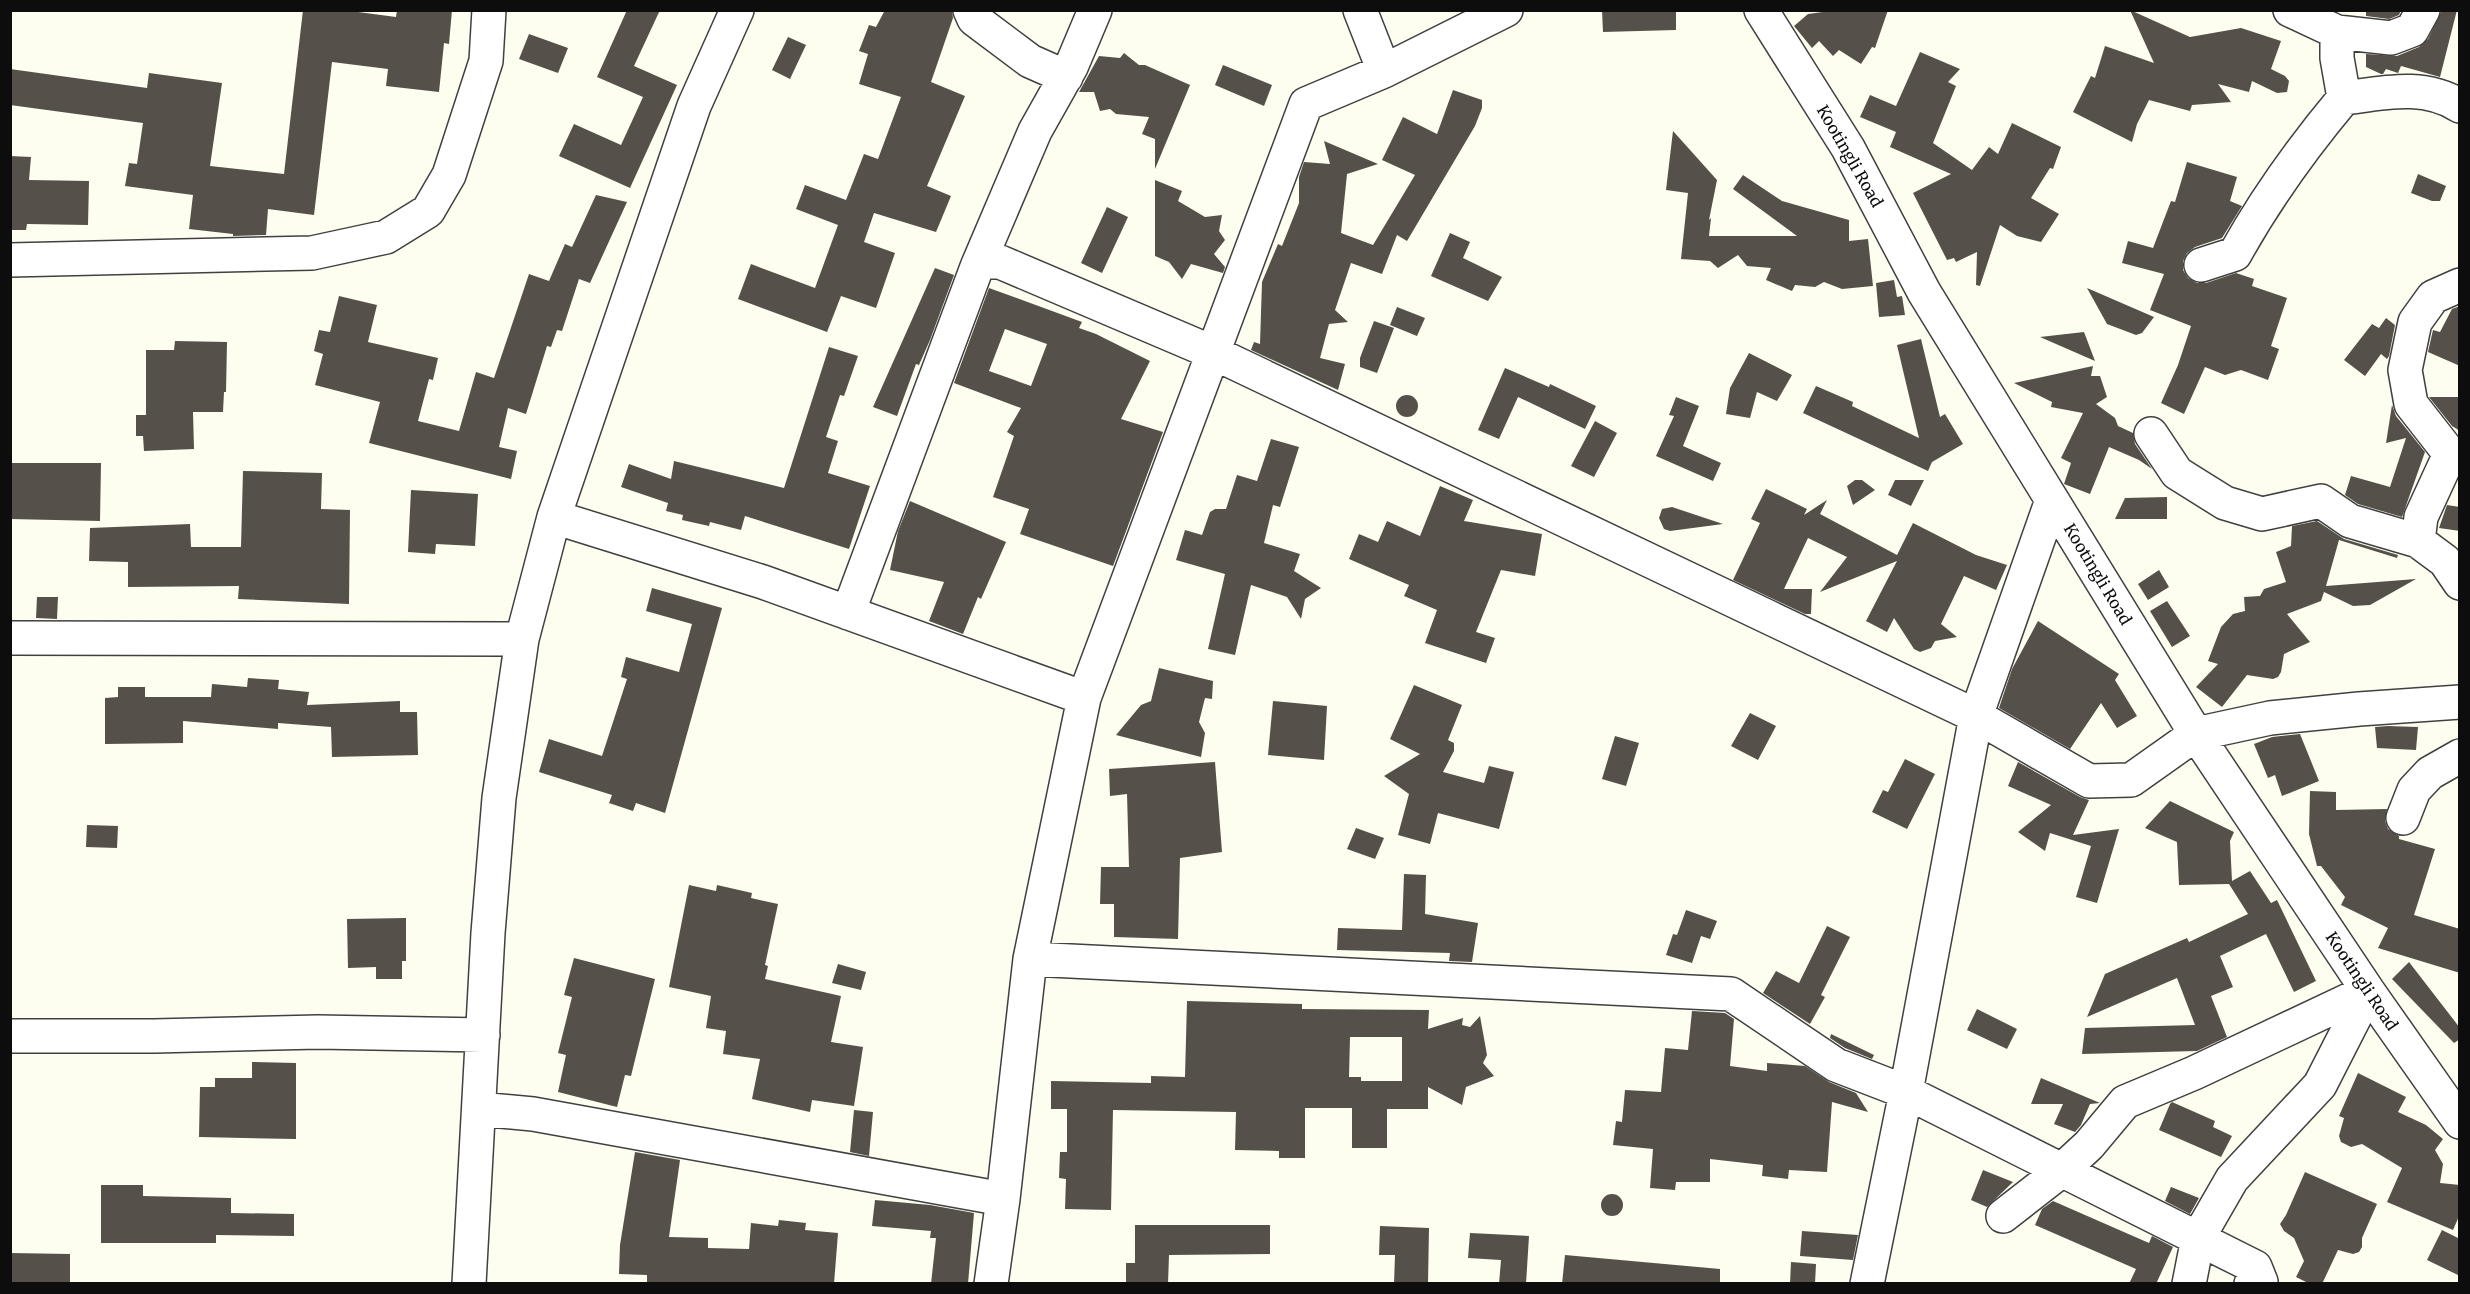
<svg xmlns="http://www.w3.org/2000/svg" width="2470" height="1294" viewBox="0 0 2470 1294" font-family="Merriweather,serif">
<rect width="100%" height="100%" fill="#fdfeef"/>
<!-- building -->
<path fill="#55514a" fill-rule="evenodd" d="M303 10H343L396 17 397 10H452L449 44 444 43 439 92 386 86 388 69 332 62 314 215 268 209 266 235 233 236V234L189 229 193 195 125 186 129 163 137 164 143 123 10 105V69L147 88 149 73 222 83 210 166 284 174Z
M627 10H660L634 66 677 85 630 188 559 156 574 124 621 145 643 97 597 77Z
M885 10H952L953 18 931 82 965 96 927 186 951 196 936 232 874 213 864 242 895 253 876 308 841 296 827 332 738 299 751 264 815 288 838 225 796 209 805 185 846 200 864 154 878 159 901 97 859 84 868 54 859 51 869 25 876 27Z
M1602 10H1676V30L1603 32Z
M1837 10H1888L1875 48 1872 47 1861 64 1839 50 1833 56 1819 41 1812 48 1794 26 1808 14Z
M2130 10 2190 37 2241 28 2281 41 2271 69 2285 76 2289 81 2287 92 2277 93 2252 81 2249 92 2218 84 2231 102 2192 105 2190 111 2149 100 2137 124 2132 142 2073 112 2091 76 2095 78 2105 46 2154 63Z
M2366 10H2401L2399 15 2389 19 2366 16Z
M2442 10H2457L2440 77 2401 66 2398 73 2386 69 2383 74H2381L2366 67V54L2397 56 2419 47 2428 39Z
M529 34 568 48 558 73 519 59Z
M788 37 806 45 790 79 772 70Z
M1920 52 1960 69 1948 82 1956 86 1933 143 1972 170 1989 147 1998 154 2012 123 2061 147 2053 169 2050 168 2031 198 2059 214 2041 242 2017 236 2000 225 1980 286 1976 285 1977 252 1956 262 1954 258 1947 260 1913 193 1951 174 1890 147 1896 132 1860 117 1870 95 1896 106Z
M1124 53 1139 65H1145L1190 85 1155 169V139L1142 134 1149 117 1116 114 1110 109 1100 111 1094 92H1079L1099 56 1120 58Z
M1223 65 1272 85 1264 106 1215 85Z
M1453 90 1482 100V108L1475 126 1407 241 1397 235 1382 274 1351 263 1335 310 1348 322 1329 324 1320 358 1345 364 1338 390 1251 350 1254 342 1260 344 1262 282 1278 244 1282 246 1299 203V177L1304 162 1330 164 1324 141 1378 164 1347 174 1341 233 1373 245 1415 175 1382 160 1403 117 1437 134Z
M1673 131 1717 180 1709 220 1711 218 1709 236H1797L1733 189 1743 175 1782 201 1849 220V241L1868 239 1873 286 1842 289 1824 282 1815 287 1795 285 1792 291 1766 280 1771 268 1747 266 1738 255 1718 268 1710 261 1681 259 1688 193 1666 190Z
M10 156 31 157 29 180 89 181 88 225 27 224 26 230H10Z
M2187 162 2237 177 2230 201 2242 206 2222 238 2195 247 2187 253 2183 261V270L2188 278 2197 283H2206L2236 273 2254 279 2252 286 2287 298 2271 346 2279 349 2268 380 2241 370 2225 375 2205 367 2184 414 2161 403 2178 365 2191 326 2150 310 2164 274 2122 263 2128 241 2153 248 2171 201 2175 202Z
M2418 174 2446 186 2440 201H2432L2411 193Z
M1155 180 1182 191 1178 201 1205 217 1222 215 1219 231 1225 240 1214 254 1225 267 1223 273 1191 264 1182 279 1169 262 1155 256Z
M596 195 627 202 590 283 579 279 562 331 557 330 551 347 547 346 526 414 508 408 499 447 517 451 511 479 369 443 380 402 315 385 323 354 314 351 319 330 330 332 339 296 377 305 368 342 438 358 433 380 429 379 418 421 459 431 476 372 494 378 529 274 549 281 565 244 572 247Z
M1107 207 1128 217 1102 273 1081 263Z
M1450 233 1470 242 1463 258 1502 277 1488 301 1431 276Z
M935 268 954 275 930 340 919 365 916 364 897 416 873 407Z
M1894 280 1897 297 1902 296 1905 315 1879 317 1876 283Z
M989 288 1082 322 1079 328 1096 334 1150 361 1121 419 1163 432 1113 566 1020 534 1029 509 993 497 1014 436 1007 432 1021 408 954 383ZM1005 329 1047 344 1031 386 989 371Z
M2087 288 2154 317 2142 333 2136 335 2107 324Z
M2460 306V366L2428 352 2433 330 2440 332 2452 309Z
M1397 307 1425 318 1417 336 1390 325Z
M2386 318 2395 325 2389 356 2387 359 2381 354 2365 376 2344 360 2372 324 2379 328Z
M1374 321 1394 328 1377 373 1360 367V358Z
M2084 332 2095 361 2040 337Z
M1921 339 1940 417 1945 414 1963 444 1932 462 1928 471 1803 413 1816 386 1853 402 1852 406 1919 438 1897 345Z
M175 341 227 342 226 392H224L223 412H193L194 449 144 451 143 436H136V415H146V350H174Z
M829 347 858 356 844 396 840 395 826 437 838 441 828 473 870 486 849 549 745 516 741 530 710 522 709 526 682 520 683 515 666 511 668 503 621 487 629 464 671 479 674 461 784 488Z
M1749 353 1792 375 1777 401 1757 392 1750 418 1726 414 1730 388Z
M2093 366 2091 376H2100L2107 397 2096 404 2115 418 2118 426 2133 433 2135 444 2152 469 2139 460 2109 447 2090 494 2064 484 2071 463 2061 458 2083 413 2051 407 2052 402 2014 383Z
M1505 368 1549 387 1550 384 1596 406 1585 429 1518 397 1499 439 1478 430Z
M1396 406a11 11 0 1 1 22 0a11 11 0 1 1-22 0Z
M1676 397 1699 406 1683 446 1721 463 1713 481 1656 456 1674 416 1669 415Z
M2429 397H2460V431L2452 426Z
M2392 405 2396 416 2425 452 2402 517 2358 504 2345 495 2351 476 2390 487 2406 438 2386 443Z
M1595 421 1617 433 1594 477 1571 466Z
M1271 439 1299 447 1280 507 1273 505 1264 543 1300 554 1294 571 1321 588 1305 599 1301 619 1287 597 1251 585 1235 655 1208 649 1225 574 1176 560 1185 530 1202 535 1210 512 1215 509H1226L1237 475 1257 481Z
M10 463H101L100 521 10 519Z
M243 471 322 473 321 509 350 510 349 604 238 599 239 586 128 587V562L89 561 90 528 190 524 191 547H241Z
M1855 480H1862L1875 490 1853 505 1847 486Z
M1895 480H1924L1911 506 1888 495Z
M1440 486 1473 500 1464 521 1542 534 1535 576 1501 570 1476 632 1495 638 1486 663 1425 643 1437 610 1404 596 1409 585 1349 559 1359 534 1378 542 1387 521 1420 536Z
M1766 489 1807 509 1804 515 1827 500 1820 514 1897 555 1913 523 1976 555 2007 565 1996 590 1964 576 1941 624 1957 637 1935 641 1931 648 1920 652 1914 649 1894 618 1887 632 1866 621 1897 561 1820 592 1847 557 1808 538 1784 589H1812L1811 614H1805L1733 580 1760 523 1751 519Z
M411 490 478 494 475 546 436 544 435 554 408 552Z
M2167 497V519H2115L2125 498Z
M910 501 1006 542 981 599 978 597 963 634 929 621 944 582 890 570 898 531Z
M2447 505 2460 507V531L2439 528Z
M1672 507 1723 524 1670 531 1664 529 1659 518 1662 509Z
M2317 521 2344 539 2398 555 2397 558 2339 540 2326 586 2416 579 2370 605 2353 606 2324 592 2321 601 2287 614 2310 642 2284 654 2281 672 2278 677 2273 679 2247 675 2222 707 2196 687 2218 664 2208 661 2221 627 2233 614 2245 611 2244 597 2260 596 2264 589 2286 582 2276 552 2291 546 2292 526Z
M2159 570 2169 587 2148 600 2138 584Z
M652 588 722 608 665 813 636 803 633 811 609 803 612 795 539 772 549 739 602 756 627 679 621 677 626 657 679 672 692 624 646 611Z
M37 597H58L57 619 36 618Z
M2167 601 2190 636 2172 647 2150 611Z
M2038 621 2119 674 2115 680 2137 716 2117 728 2101 703 2070 749 1999 708 2012 669Z
M1159 668 1213 681 1212 699 1205 698 1199 722 1205 733 1201 757 1116 735 1141 705 1151 701Z
M248 678 279 680 278 689 309 692 307 705 400 701V712H417L418 755 332 757 331 727 278 723V729L183 721V743L105 744V698L118 697V687H145V697H211L212 684 247 687Z
M1414 685 1462 705 1448 740 1454 743V751L1443 772 1484 783 1489 766 1514 772 1499 829 1438 813 1430 844 1398 835 1409 794 1384 776 1420 754 1390 739Z
M1273 701 1327 706 1324 760 1268 755Z
M1750 713 1776 726 1758 760 1731 746Z
M2388 726 2418 727 2416 750 2377 748 2375 727Z
M2300 734 2319 781 2282 796 2275 775 2268 778 2254 744 2272 737Z
M1615 736 1639 743 1626 786 1602 779Z
M1905 759 1935 774 1907 829 1872 812 1883 790 1888 792Z
M1215 762 1222 852 1180 858 1178 939 1114 937V904H1100L1101 867H1129L1127 794 1110 796 1109 769Z
M2018 762 2080 797 2089 800 2073 835 2119 829 2097 903 2076 897 2091 846 2050 833 2045 851 2018 832 2051 805 2008 786Z
M2310 791 2336 792V810L2387 809 2385 821 2388 829 2399 836V839L2435 849 2414 915 2460 929V973L2378 948 2388 928 2341 905 2345 897 2321 866H2317L2309 834Z
M2170 801 2234 832 2230 841 2232 881 2250 871 2271 903 2277 900 2316 981 2294 992 2266 934 2220 956 2233 987 2211 996 2227 1037 2197 1051 2082 1054 2085 1028 2195 1025 2177 978 2087 1017 2105 974 2187 938 2189 942 2248 914 2229 884 2179 885 2177 842 2145 828Z
M87 825 118 826 117 848 86 847Z
M1356 828 1384 838 1375 859 1347 849Z
M1404 874 1426 875 1425 914 1478 923 1472 962 1449 961 1450 953 1337 950 1338 928 1402 930Z
M689 885 716 891 717 885 752 893 751 898 778 904 765 965 768 966 765 979 841 996 831 1042 863 1047 854 1106 812 1100 810 1112 752 1099 760 1059 723 1054 726 1031 706 1028 711 996 669 987Z
M1686 910 1717 921 1710 939 1701 936 1692 963 1666 955 1673 934 1677 935Z
M406 918V961H402V979H376V967L348 968 347 919Z
M1827 926 1850 937 1821 995 1825 997 1810 1024 1763 993 1776 971 1799 983Z
M574 958 655 979 631 1076 625 1075 617 1107 558 1092 566 1055 558 1053 572 997 564 995Z
M2409 962 2460 1028V1039L2454 1043 2392 979Z
M838 964 866 972 861 990 832 983Z
M1187 1001 1302 1004V1009L1429 1010 1428 1029 1463 1018 1462 1025 1470 1027 1480 1016 1487 1055 1483 1063 1494 1076 1466 1087 1462 1105 1428 1087V1109H1387V1148H1352V1108H1305V1158H1279V1151L1235 1150 1236 1112 1113 1110 1111 1210 1065 1209 1066 1179 1059 1178 1060 1152H1067V1109H1051V1081L1151 1083V1076L1185 1077ZM1350 1037H1402V1081H1361V1077H1349Z
M1977 1009 2017 1029 2007 1049 1967 1030Z
M1692 1011 1725 1013 1734 1019 1730 1066 1767 1071V1063L1805 1066 1829 1082 1856 1093 1868 1112 1832 1102 1827 1172 1789 1170 1788 1179 1762 1176 1763 1165 1710 1159V1182H1676L1675 1190 1650 1188 1653 1149 1613 1145 1616 1121 1622 1122 1625 1090 1661 1092 1665 1048 1688 1050Z
M1831 1034 1874 1055 1872 1059 1845 1048 1830 1038Z
M252 1062 296 1063V1139L199 1137 200 1087H215V1078H252Z
M2358 1073 2406 1097 2398 1112 2426 1125 2443 1139 2435 1150 2443 1164 2440 1183 2460 1185V1214L2453 1230 2387 1202 2402 1168 2362 1144 2351 1147 2341 1142 2339 1136 2344 1118 2339 1116Z
M2041 1078 2100 1103 2090 1104 2081 1125 2075 1132 2054 1124 2063 1104H2031Z
M2172 1102 2215 1121 2213 1127 2232 1136 2221 1157 2159 1130 2170 1104Z
M854 1110 873 1112 869 1156 850 1152Z
M635 1152 680 1160 669 1237 708 1238V1248L749 1249 751 1223 778 1226 779 1220 806 1223 805 1230 838 1233 834 1284H647V1275L619 1274 620 1245Z
M1983 1170 2013 1182 1987 1207 1971 1200Z
M2305 1172 2377 1204 2362 1238V1247L2359 1252 2353 1254 2338 1250 2322 1284H2310L2296 1277 2304 1261 2294 1238 2284 1231 2280 1224 2286 1215Z
M101 1185H143V1196L231 1198V1213L294 1214V1236L216 1235V1243H101Z
M2171 1187 2199 1198 2190 1214 2165 1201Z
M1601 1205a11 11 0 1 1 22 0a11 11 0 1 1-22 0Z
M875 1200 930 1205 974 1213 968 1284H931L936 1238H930L931 1231 872 1226Z
M2053 1201 2149 1243 2152 1236 2173 1247 2156 1284H2129L2136 1269 2035 1225 2042 1209Z
M1135 1225H1270V1254L1169 1255 1168 1284H1126V1263H1135Z
M1380 1226 1429 1228 1428 1284H1394L1395 1255H1379Z
M2442 1230 2460 1239V1276L2427 1260Z
M1802 1231 1858 1235 1853 1260 1800 1256Z
M1470 1233 1529 1236 1526 1284H1499L1501 1260 1468 1258Z
M10 1253 70 1254V1284H10Z
M1565 1255 1720 1269V1284H1562Z
M1791 1262 1816 1264 1815 1284H1790Z"/>
<g fill="none" stroke-linecap="round" stroke-linejoin="round">
<!-- minor casing -->
<g stroke="#404040" stroke-width="36">
<path id="minor" d="M970 10 974 19 1030 61 1066 77
M1761 10 1848 148 1924 292 2196 734 2368 991 2460 1122
M2290 10 2337 32V58L2344 98C2384 93 2424 83 2460 106
M2337 32 2391 38 2412 30 2423 10
M1384 71 1506 10
M10 260 312 253 386 237 428 211 449 175 486 61 489 10
M2201 265 2235 254C2266 198 2303 147 2344 98
M977 267 1035 131 1071 67 1095 10
M2460 285 2433 297 2415 322 2405 370 2411 404 2450 454 2421 517 2418 541 2445 561 2460 583
M2151 434 2177 473 2225 503 2262 514 2321 501 2350 521 2418 541
M554 517 763 582 1084 698
M848 613 977 267 985 262H1000L1214 353 1976 716 2089 781 2131 780 2196 734 2270 718 2359 709 2460 702
M10 638 522 639
M2403 818 2414 790 2430 773 2460 756
M1030 959 1731 994 1836 1065 1906 1092 2255 1267 2261 1282 2251 1284
M10 1036H154L318 1032 483 1035
M479 1109 533 1114 1003 1199
M2003 1216 2062 1170 2089 1145 2125 1102 2194 1073 2368 991 2320 1085 2232 1179 2198 1238 2189 1284
M469 1284 488 933 499 798 522 639 554 517 694 106 737 10
M991 1284 1003 1199 1030 959 1084 698 1306 104 1384 71 1360 10
M1867 1284 1906 1092 1976 716 2052 500"/>
</g>
<!-- minor -->
<use href="#minor" stroke="#fff" stroke-width="33"/>
</g>
<g text-anchor="middle" dominant-baseline="central" stroke-width="6" stroke-linejoin="round" paint-order="stroke">
<!-- street labels -->
<g font-size="16" fill="#0d0d0d" stroke="#fff">
<text transform="translate(1850 156) rotate(60)">Kootingli Road</text>
<text transform="translate(2098 574) rotate(59)">Kootingli Road</text>
<text transform="translate(2362 981) rotate(56)">Kootingli Road</text>
</g>
</g>
<!-- border -->
<rect width="2470" height="1294" fill="none" stroke="#0d0d0d" stroke-width="24"/>
</svg>
